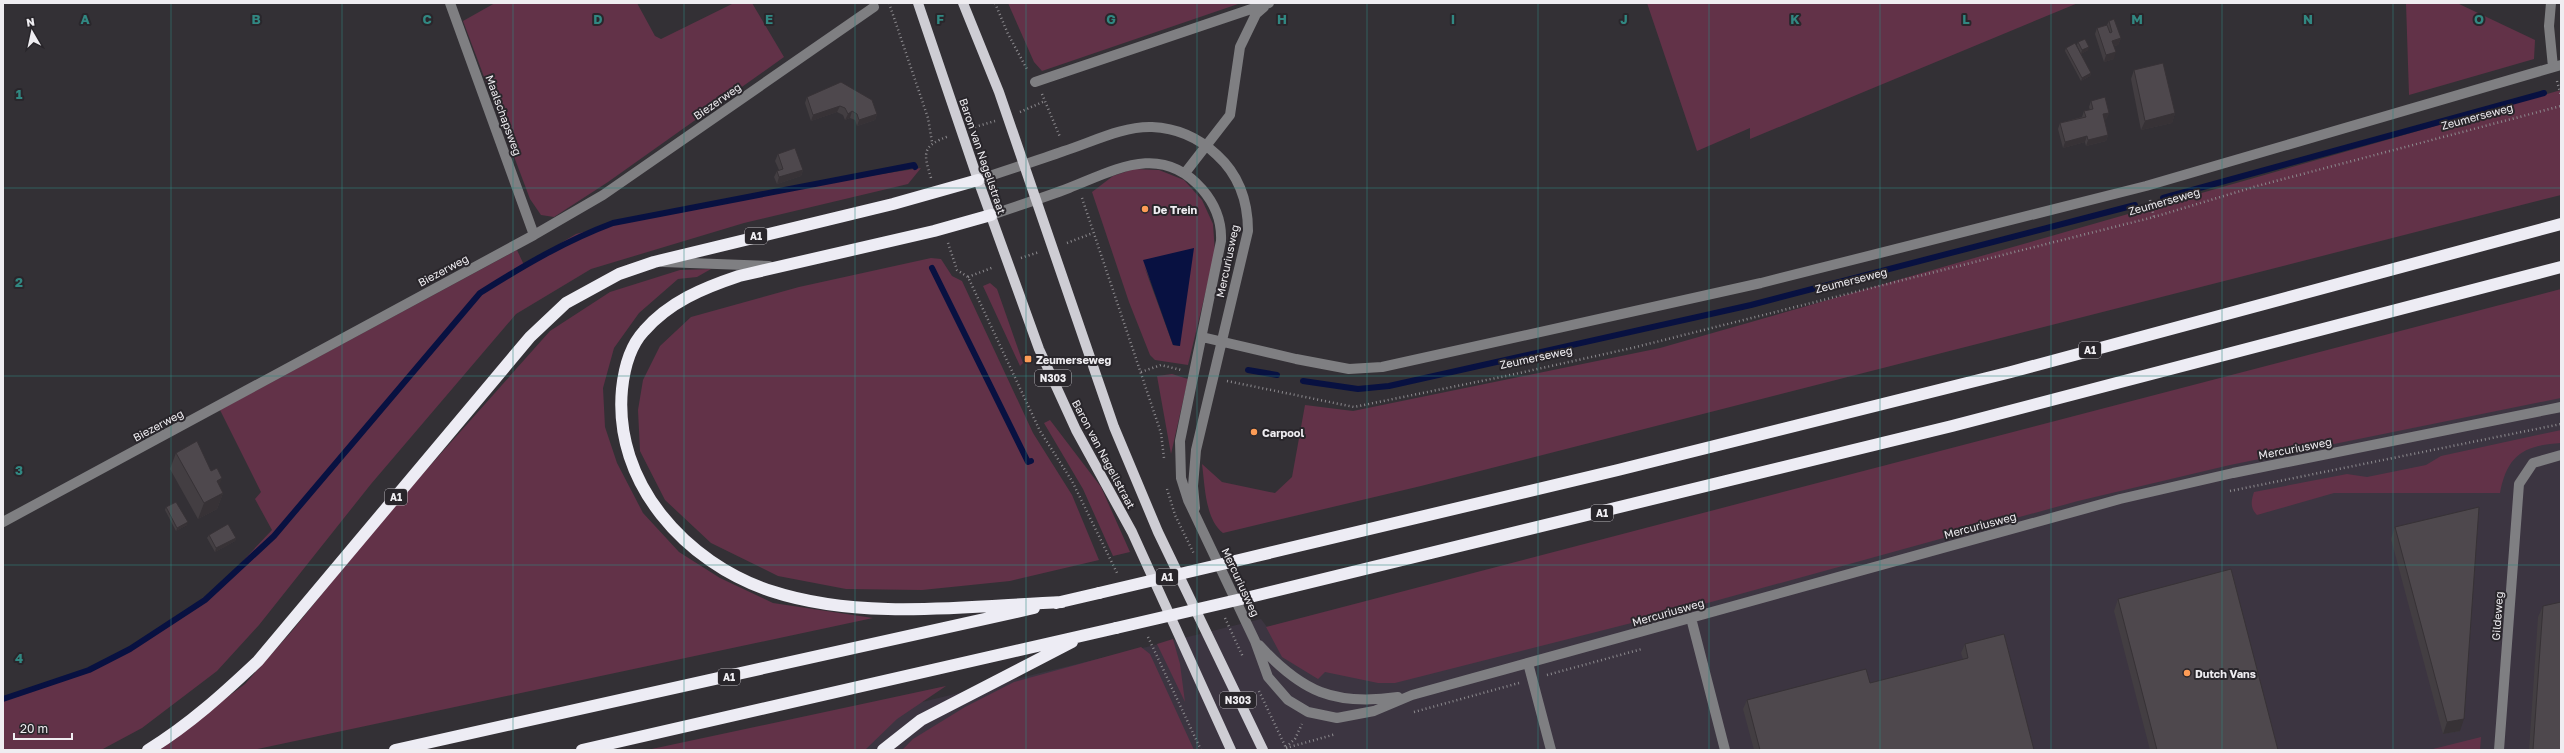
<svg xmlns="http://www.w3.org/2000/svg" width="2564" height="753" viewBox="0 0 2564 753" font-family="'Golos Text',sans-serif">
<rect width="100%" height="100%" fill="#333035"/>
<!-- built -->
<path fill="#3c3541" d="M2561 315V750H726L1261 619 1267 627Z"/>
<!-- green -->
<path fill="#623248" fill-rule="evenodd" d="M495 3H637L655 36 661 39 734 3H752L784 57 608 182 554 217 541 215 530 199 463 21Z
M1008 3H1241L1042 71 1034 62Z
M1647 3H2078L1750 139V128L1697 151Z
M2406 3H2457L2535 40 2534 59 2409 95Z
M2561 90V195L1421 486 1223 533C1205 519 1205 486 1202 464L1222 482 1275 493 1292 477 1305 405 1353 411 1660 348Z
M921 168 908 184 744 223 591 269 516 314 371 484 259 625 217 671 142 728 101 750H3V698L89 670 133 648 205 601 272 530 255 499 261 492 220 410 517 250 524 265 576 234 640 218 770 191Z
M1134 169 1159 170 1184 180 1202 200 1213 224 1215 253 1188 365 1155 360 1150 355 1129 302 1092 192 1113 176ZM1144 266 1180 346 1173 345Z
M931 258 941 259 952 276 962 281 1033 433 1072 495 1099 560 1010 581 922 590 846 589 778 576 711 543 665 500 640 451 638 410 643 380 660 346 691 317 799 287Z
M711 269 697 277 678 279 639 313 614 348 603 388 605 427 617 463 643 513 679 552 720 578 773 603 873 618 253 750H156L245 684 292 631 386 515 550 331 610 292 680 270Z
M990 283 997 289 1023 363 1020 366 983 286Z
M2561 289V398L2230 465 2078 501 1675 612 1395 683H1378L1325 672 1318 679 1282 657 1266 627Z
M1172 374 1188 379 1171 454 1157 376Z
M1050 420 1101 487 1130 552 1113 556 1083 489 1044 423Z
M2561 430V443C2524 445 2507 455 2500 493H2334L2257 515C2250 508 2251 501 2254 492L2347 474 2367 477 2426 465 2441 456Z
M1173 639 1180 664 1185 702 1157 644Z
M1141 647 1150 654 1194 750H902L913 739 965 707 1014 682Z
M946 686 897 719 865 750H647Z
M2481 737 2480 750H2429Z"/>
<!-- water -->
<path fill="#081141" d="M1194 248 1180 346 1173 345 1143 260Z"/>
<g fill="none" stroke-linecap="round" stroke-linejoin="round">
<!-- stream -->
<path stroke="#081141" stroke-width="6" d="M2163 198 2544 93
M932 268 1028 462 1031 461
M1248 370 1277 375
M1303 381 1358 389 1389 386 1751 305 2135 205
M3 699 89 670 130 649 205 600 274 536 480 293C523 266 565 241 613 223L914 165 915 167"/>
<!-- path -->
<path stroke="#8d8b8f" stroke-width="2.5" stroke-dasharray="1 3" stroke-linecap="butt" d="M889 3 928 118 932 142
M995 3 1008 34 1028 71
M2557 81 2561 96
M1042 94 1060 137
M1020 112 1045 101
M975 127 995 121
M931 178C923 152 922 146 949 136
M1082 198 1161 433 1164 458
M2150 200 2154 217
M948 243 957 270 968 277 1040 431 1072 481 1117 573
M1067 243 1093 233
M1021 258 1039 252
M968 277 994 267
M1141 372 1161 365 1181 370
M1227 381 1354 407 1506 376 1632 348 2154 217 2257 186 2561 106
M1167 489 1175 515 1194 554
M2230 491 2561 424
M1225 618 1243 657
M1148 637 1201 750
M1547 675 1642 649
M1259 691 1287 750
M1414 712 1519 683
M1286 747 1295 739 1302 724
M1286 748 1336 734"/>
<!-- minor -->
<path stroke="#7f7f82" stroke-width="10" d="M450 3 534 235
M2551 3 2549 26 2553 67
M1035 82 1269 3
M1185 173 1230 115 1240 47 1256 14 1264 7
M978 180C1007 170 1036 161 1064 151 1092 142 1123 126 1152 127 1177 128 1199 138 1217 155 1239 175 1248 202 1248 231L1196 450 1193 486 1195 508
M991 215C1017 206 1043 198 1069 188 1115 170 1161 142 1202 189 1215 204 1222 221 1221 241L1180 441 1181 478 1188 500 1255 641 1268 677 1288 700 1308 712 1337 718 1374 711 1412 695 2120 499 2233 473 2561 407
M663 262 769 266
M1202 337 1296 359 1349 369 1382 367 1761 283 2146 186 2561 65
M3 522 534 235 603 195 874 7
M1691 618 1725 750
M1259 645C1302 692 1334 706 1398 697
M1528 663 1551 750
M2499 750 2519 484 2533 463 2561 455"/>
<!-- major -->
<path stroke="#cecdd4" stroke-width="10" d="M918 3 978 180 1039 349 1076 430 1132 532 1231 750
M963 3 999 92 1114 427 1158 532 1263 750"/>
<!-- highway -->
<path stroke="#edecf4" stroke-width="12" d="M991 215 934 231 739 276C703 288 669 302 644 331 630 346 624 370 622 389 613 483 686 563 771 591 862 621 969 606 1062 602
M1235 561 1618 470 2011 372 2561 224
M1250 597 1952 426 2561 267
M1056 603 1099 593
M148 750C189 725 224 693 258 661L530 337 566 303 619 274 654 262 893 204 978 180
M395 750 1034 608
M582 750 1116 628
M883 750 921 720 1072 642"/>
<!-- highway-bridge -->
<path stroke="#edecf4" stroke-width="12" d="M1099 593 1235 561
M1116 628 1250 597"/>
</g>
<!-- wall -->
<path fill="#433e42" d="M2109 21 2121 38 2118 45 2114 46V59L2104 62 2095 34 2097 28 2107 25Z
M2078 42 2088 50 2081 54 2077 45Z
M2066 48 2091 73 2090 76 2081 81 2065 51Z
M2134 70 2175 113 2172 123 2141 130 2131 79Z
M807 97 877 114 875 120 857 126 855 120 850 118 845 120 843 115 837 112 811 121 805 103Z
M2091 101 2109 113 2106 119 2104 120 2108 135 2106 141 2086 146 2085 142 2063 148 2058 129 2060 123 2082 117 2084 111 2090 110 2089 107Z
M778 154 803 170 801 176 777 184 774 177 777 171 779 170 775 161Z
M176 453 211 471 223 493 217 509 198 519 170 469Z
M166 507 187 525 176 531 165 510Z
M2395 527 2460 731 2443 734 2391 539Z
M209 535 236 538 235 541 215 552 207 538Z
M2118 599 2278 750H2150L2114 611Z
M2543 606 2561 750H2529L2538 617Z
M1965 644 2034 750H1754L1743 709 1747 700 1870 683 1963 659 1961 653Z"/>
<!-- shaded-wall -->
<path fill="#373236" d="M2121 38 2118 45 2110 47 2112 41Z
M2089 47 2088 50 2081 54 2082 50Z
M2116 52 2114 59 2104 62 2106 55Z
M2091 73 2090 76 2081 81 2082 78Z
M840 106 837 112 811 121 813 115Z
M852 111 850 118 845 120 848 114Z
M2109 113 2106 119 2101 121 2103 114Z
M2175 113 2172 123 2141 130 2145 121Z
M877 114 875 120 857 126 859 120Z
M2108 135 2106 141 2086 146 2088 140Z
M2087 136 2085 142 2063 148 2065 142Z
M803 170 801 176 777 184 779 177Z
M222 478 216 494 217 481Z
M223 493 217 509 198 519 204 503Z
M188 522 187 525 176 531 177 528Z
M236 538 235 541 215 552 216 548Z
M2464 719 2460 731 2443 734 2447 722Z"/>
<!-- building -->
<path fill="#4e484d" stroke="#373236" d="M2114 19 2121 38 2112 41 2116 52 2106 55 2097 28 2107 25 2110 33 2112 32 2109 21Z
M2085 39 2089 47 2082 50 2078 42Z
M2075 43 2091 73 2082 78 2066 48Z
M2163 63 2175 113 2145 121 2134 70Z
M841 82 872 100 877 114 859 120 857 114 852 111 848 114 845 108 840 106 813 115 807 97Z
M2105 97 2109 113 2103 114 2108 135 2088 140 2087 136 2065 142 2060 123 2086 117 2084 111 2093 109 2091 101Z
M795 148 803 170 779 177 777 171 783 169 778 154Z
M197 441 211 471 217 468 222 478 217 481 223 493 204 503 176 453Z
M176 502 188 522 177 528 166 507Z
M2479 507 2464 719 2447 722 2395 527Z
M228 524 236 538 216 548 209 535Z
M2231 569 2278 750H2157L2118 599Z
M2561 602V750H2533L2543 606Z
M2004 634 2034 750H1760L1747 700 1866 669 1870 683 1968 658 1965 644Z"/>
<!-- grid -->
<path fill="none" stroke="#318882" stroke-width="1" stroke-opacity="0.55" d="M171 3V750M342 3V750M513 3V750M684 3V750M855 3V750M1026 3V750M1197 3V750M1367 3V750M1538 3V750M1709 3V750M1880 3V750M2051 3V750M2222 3V750M2393 3V750M3 188H2561M3 376H2561M3 565H2561"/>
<!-- markers -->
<g fill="#fd9c56" stroke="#29262b" stroke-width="1.5">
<circle cx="1145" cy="209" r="4"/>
<rect x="1024" y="355" width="8" height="8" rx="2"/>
<circle cx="1254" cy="432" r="4"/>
<circle cx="2187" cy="673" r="4"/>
</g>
<g text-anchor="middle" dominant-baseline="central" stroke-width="4" stroke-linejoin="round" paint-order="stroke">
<!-- shield labels -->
<g fill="#29262b" stroke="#b4b1b6" stroke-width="1">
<rect x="745" y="228" width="22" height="16" rx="3"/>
<rect x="2079" y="342" width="22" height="16" rx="3"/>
<rect x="1035" y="370" width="36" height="16" rx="3"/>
<rect x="385" y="489" width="22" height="16" rx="3"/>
<rect x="1591" y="505" width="22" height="16" rx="3"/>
<rect x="1156" y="569" width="22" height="16" rx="3"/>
<rect x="718" y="669" width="22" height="16" rx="3"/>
<rect x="1220" y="692" width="36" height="16" rx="3"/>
</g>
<g font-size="10" font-weight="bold" fill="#efedf1">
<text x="756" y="236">A1</text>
<text x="2090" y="350">A1</text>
<text x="1053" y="378">N303</text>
<text x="396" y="497">A1</text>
<text x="1602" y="513">A1</text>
<text x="1167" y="577">A1</text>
<text x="729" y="677">A1</text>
<text x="1238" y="700">N303</text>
</g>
<!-- street labels -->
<g font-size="11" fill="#efedf1" stroke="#29262b">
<text transform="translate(717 101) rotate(-35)">Biezerweg</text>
<text transform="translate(504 115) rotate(70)">Maalschapsweg</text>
<text transform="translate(2477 116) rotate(-15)">Zeumerseweg</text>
<text transform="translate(983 156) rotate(71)">Baron van Nagellstraat</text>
<text transform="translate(2164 201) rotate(-16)">Zeumerseweg</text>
<text transform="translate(1227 261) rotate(-78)">Mercuriusweg</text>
<text transform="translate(443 270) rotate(-28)">Biezerweg</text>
<text transform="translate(1851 280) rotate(-14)">Zeumerseweg</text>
<text transform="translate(1536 357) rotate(-12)">Zeumerseweg</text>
<text transform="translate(158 425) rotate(-28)">Biezerweg</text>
<text transform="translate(2295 448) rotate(-11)">Mercuriusweg</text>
<text transform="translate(1104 454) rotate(62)">Baron van Nagellstraat</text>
<text transform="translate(1980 525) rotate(-15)">Mercuriusweg</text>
<text transform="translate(1241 582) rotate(65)">Mercuriusweg</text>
<text transform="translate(1668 612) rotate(-16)">Mercuriusweg</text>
<text transform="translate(2497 616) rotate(-86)">Gildeweg</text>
</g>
<!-- poi labels -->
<g font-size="11" font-weight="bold" fill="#efedf1" stroke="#29262b" text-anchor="start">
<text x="1153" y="209">De Trein</text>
<text x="1036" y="359">Zeumerseweg</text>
<text x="1262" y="432">Carpool</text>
<text x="2195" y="673">Dutch Vans</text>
</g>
</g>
<g font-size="13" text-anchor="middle" font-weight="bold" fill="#318882" stroke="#29262b" stroke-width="4" stroke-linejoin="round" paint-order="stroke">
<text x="85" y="24">A</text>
<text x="256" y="24">B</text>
<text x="427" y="24">C</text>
<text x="598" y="24">D</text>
<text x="769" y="24">E</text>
<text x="940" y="24">F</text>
<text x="1111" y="24">G</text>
<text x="1282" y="24">H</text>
<text x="1453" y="24">I</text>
<text x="1624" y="24">J</text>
<text x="1795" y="24">K</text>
<text x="1966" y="24">L</text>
<text x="2137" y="24">M</text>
<text x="2308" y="24">N</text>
<text x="2479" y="24">O</text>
<text x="19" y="99">1</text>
<text x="19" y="287">2</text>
<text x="19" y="475">3</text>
<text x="19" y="663">4</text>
</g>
<!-- border -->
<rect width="2564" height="753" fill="none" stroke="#efedf1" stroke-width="8"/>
<!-- north arrow -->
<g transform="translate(32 32) rotate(351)" stroke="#29262b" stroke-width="3" paint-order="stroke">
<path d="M0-3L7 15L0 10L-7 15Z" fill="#efedf1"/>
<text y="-6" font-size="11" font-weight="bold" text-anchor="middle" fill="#efedf1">N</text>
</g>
<!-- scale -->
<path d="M14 733v6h58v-6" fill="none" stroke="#efedf1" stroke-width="2"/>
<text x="20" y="733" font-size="12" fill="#efedf1" stroke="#29262b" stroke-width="3" paint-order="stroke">20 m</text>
</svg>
